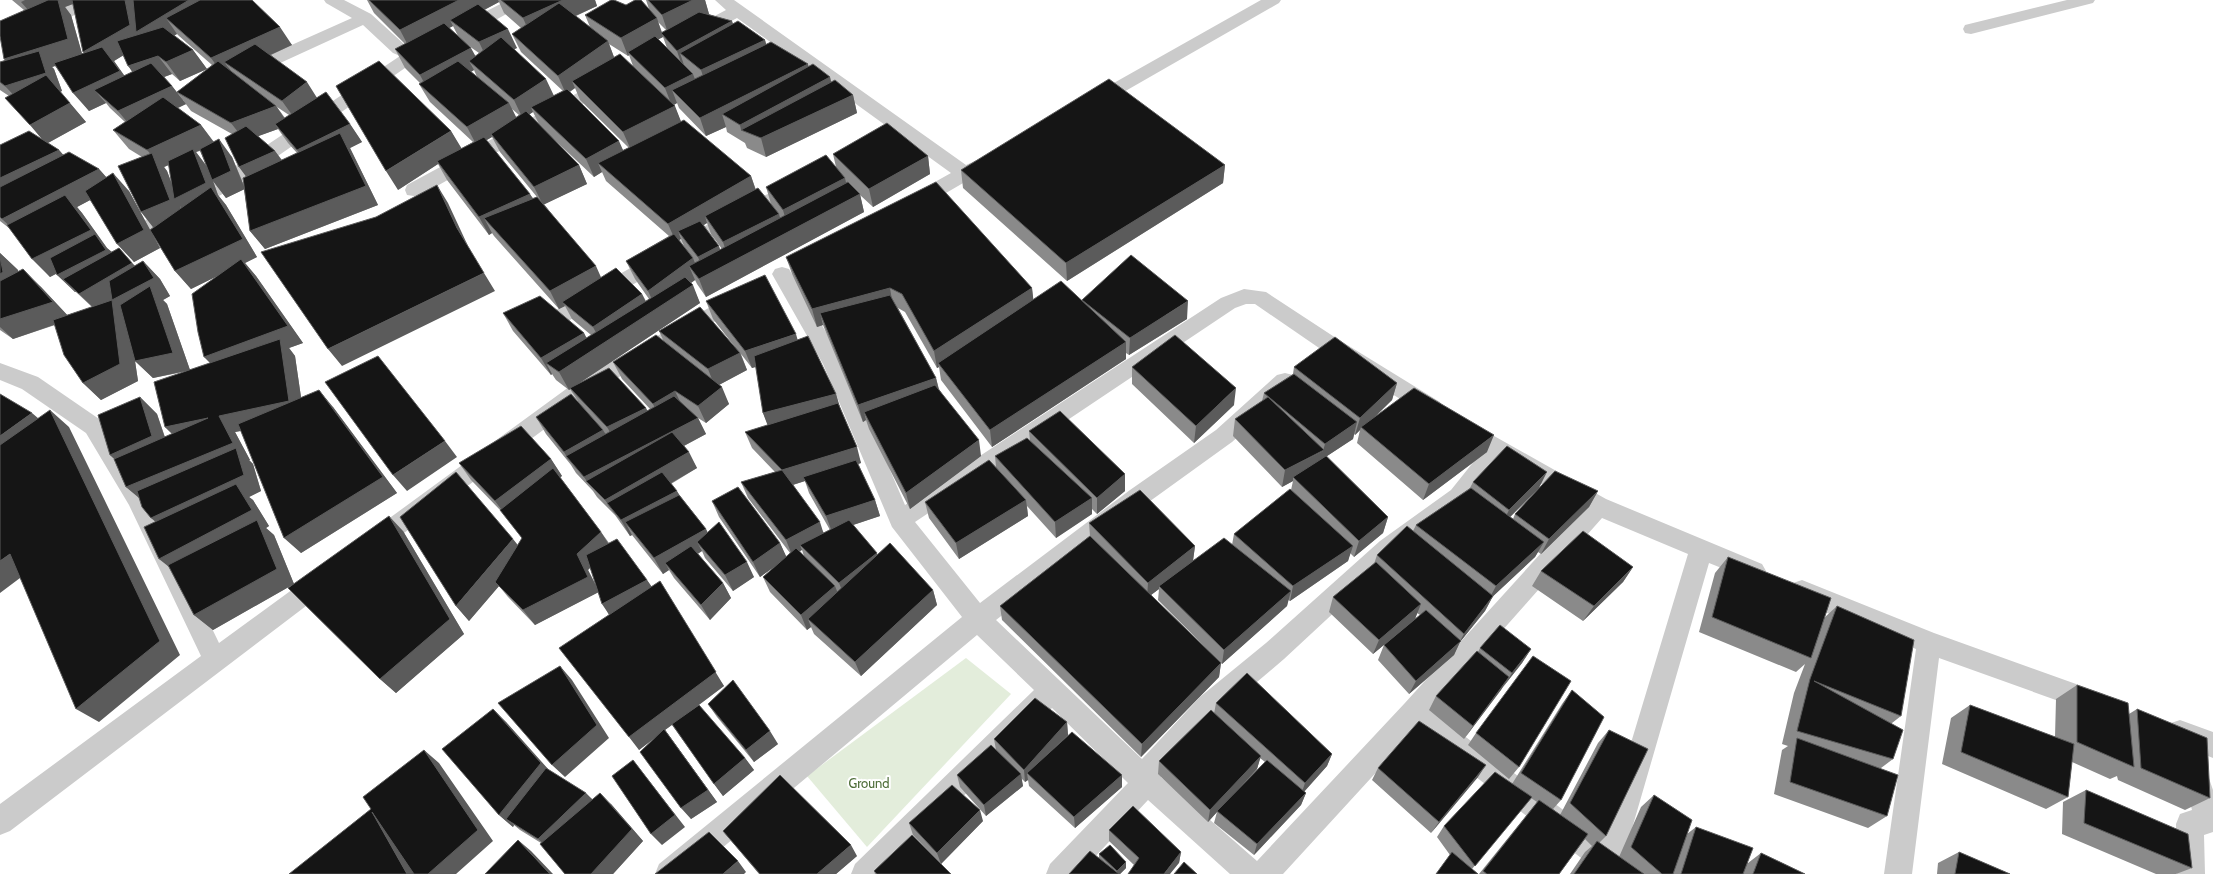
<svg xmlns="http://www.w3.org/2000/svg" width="2213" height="874" viewBox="0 0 2213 874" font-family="Cabin,sans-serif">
<rect width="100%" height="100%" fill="#fff"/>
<!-- green -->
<path fill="#e3eddb" d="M966 658 1011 694 867 847 807 776Z"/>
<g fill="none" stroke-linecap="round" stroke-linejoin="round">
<!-- minor -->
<path fill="#cbcbcb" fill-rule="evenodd" d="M80 0H101L99 3 48 28H36L34 24 36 20Z
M324 0H344L371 14 405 45 412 49 424 45 430 46 432 50 430 54 418 59 226 192 156 232 149 234 142 232 139 227 142 222 212 182 400 56 393 53 363 25 254 75 248 76 242 75 239 71 242 67 352 18 326 3Z
M508 0H528L526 3 472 33H460L458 29 460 25Z
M715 0H734L966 165 988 155 994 157 997 161 994 165 922 207 915 209 908 207 906 202 908 197 951 173 904 139C893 145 880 155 868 151L865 147 868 143 892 130 737 18 702 37H690L688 33 690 29 726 10Z
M1261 0H1281L1279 3 1101 105 1095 107 1089 105 1086 101 1089 97Z
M2067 0H2095L2093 3 1971 34 1965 33 1963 29 1965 25Z
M605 78 611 80 614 84 611 88 421 195 414 196 407 195 405 190 407 185Z
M797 180 804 181 806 186 804 191 744 222 568 321 561 324 554 321 551 316 554 311 730 212Z
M782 267 789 269 844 363 905 505 1221 298 1244 289 1266 292 1336 338 1440 402 1443 408 1440 414 1432 417 1424 414 1322 350 1255 304H1246L1235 308 915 522 980 603 1130 490 1216 430 1277 375 1285 373 1293 375 1296 381 1293 387 1232 442 1146 504 996 620 1142 759 1200 697 1266 643 1380 541 1451 490 1483 450 1456 434 1453 428 1456 422 1464 419 1606 499 1762 564 1766 571 1762 578 1754 581 1709 563 1624 856 1635 864 1639 874H1602L1415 730 1283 874H1230L1148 800 1079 874H1046L1050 864 1128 783 1052 708 885 874H851L855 864 1034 690 977 635 691 874H655L659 864 962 617 892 527 823 364 772 274 775 269ZM1501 460 1582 508 1404 704 1257 861 1161 777 1218 715 1284 659 1396 555 1467 504ZM1602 518 1688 554 1602 839 1431 711Z
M738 292 745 294 748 299 745 304 600 388 381 550 373 553 365 550 361 543 365 536 584 376Z
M0 363 38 377 102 421 146 492 219 643 315 573 323 569 331 573 335 580 331 587 10 831 0 835V804L201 656 129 505 86 433 22 389 0 380Z
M1802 580 1934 633 2104 694 2108 702 2104 710 2095 714 1939 658 1912 874H1884L1916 649 1793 599 1790 591 1793 583Z
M2180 720 2213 732V758L2171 741 2167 732 2171 723Z
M2195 760 2204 764 2213 790V832L2204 835 2205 874H2177L2176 824 2180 814 2192 810 2182 773 2186 764Z"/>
</g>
<!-- wall -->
<path fill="#8a8a8a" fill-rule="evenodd" d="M12 0H252L292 45 271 55 317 98 350 124 362 142 350 148 378 205 265 249 250 231 244 189 226 198 213 181 218 195 226 205 257 257 245 263 256 276 303 343 289 348 295 356 301 397 333 407 397 493 301 553 241 431 235 432 250 460H249L253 464 261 491 249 497 253 500 269 526 266 528 274 535 294 584 403 531 464 634 396 693 380 679 292 585 213 630 194 615 155 521 140 498 126 487 114 459 110 455 140 397 157 414 165 437 172 434 165 427 188 371 153 378 135 361 138 381 101 400 83 383 55 325 13 339 0 330V253L18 270V271L41 287 67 315 92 307 76 292H75L57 273 50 277 9 228 0 221V145L43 140 9 96 0 90V62L5 60 24 10ZM73 4 84 53 82 54 71 15 65 7ZM177 34 179 36 212 65 177 92 191 111 232 134 246 176 244 185 232 157 214 142 201 125 178 108 186 104 172 86 164 77 172 74 180 81 207 69 193 50 174 35ZM123 55 132 72 124 76 114 61ZM55 66 89 111 106 103 110 108 125 122 113 130 129 149 142 157 153 227 150 230 129 191 106 177 99 169 63 155 59 150 48 143 86 122 60 92 62 91 54 69 52 67ZM277 107 289 115 285 118ZM278 129 288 143 297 153 282 160 275 151 258 136ZM200 151 206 165 196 152ZM169 165 172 184 167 171 164 167ZM90 200 134 262 160 248 152 234 175 271 191 289 215 277 210 363 190 370 167 304 163 300 170 296 160 279 143 261 135 266 111 252 107 248 82 213 77 207Z
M367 0H595L597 6 576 16 590 27 585 15 626 5 649 9 646 0H705L709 14H708L732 21 733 24 765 40 766 44 830 77 831 82 853 95 857 113 766 157 747 148 745 143 727 132 726 127 706 136 679 108 677 103 674 105 681 122 751 176 756 190 771 204 766 187 836 167 833 154 928 156 930 174 873 207 860 195 864 212 706 297 697 284 695 280 691 283 700 303 579 383 646 408 647 411 650 409 622 379 613 362 664 342 659 331 735 347 713 319 706 301 797 340 836 394 840 408 861 463 858 464 875 500 880 516 853 525 877 555 933 590 937 605 861 676 814 634 811 627 807 630 770 592 763 577 777 565 760 577 719 517 712 501 780 543 786 557 790 553 748 498 741 482 775 472 752 448 745 432 768 425 763 413 756 367 752 368 741 354 747 370 719 385 729 404 706 423 698 418 706 434 684 446 697 468 671 484 706 529 707 533 754 577 733 591 705 558 702 551 698 554 723 583 731 598 710 620 674 578 669 570 663 574 632 535 630 536 615 515 597 497 593 491 576 473 571 465 546 434 536 417 578 401 570 389 569 390 556 380 552 374 551 375 513 331 503 313 584 333 586 338 591 335 572 319 565 306 559 309 494 236 492 233 489 235 447 180 438 164 398 190 451 131 461 149 473 142 430 102 419 84 420 83 405 68 395 49 405 44 374 13ZM499 2 504 13 521 28 512 34 521 52 563 91 554 96 514 49 517 48 484 10ZM658 22 666 30 662 32ZM453 26 458 36 449 28ZM663 37 667 48 658 39ZM609 44 628 56 629 55 633 66 614 57ZM469 46 479 53 475 56ZM474 70 477 77 471 72ZM575 88 580 100 629 148 623 150 570 92ZM512 109 519 115 516 117ZM533 112 540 126 594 177 602 172 606 181 669 236 626 261 635 279 649 299 646 301 642 294 601 278 544 204 587 184 579 165 529 114ZM492 137 500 152 537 197 533 198 486 140ZM707 223 711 234 722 249 720 250 704 225ZM681 239 685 248 679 240ZM805 481 809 493 830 530 824 533 793 485ZM802 550 804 556 800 551Z
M1225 165 1223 183 1067 281 963 188 961 170Z
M786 257 1032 288 1033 299 1082 300 1187 319 1129 355 1126 353V359L992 447 941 380 939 367 937 368 905 312 898 308 936 378 939 389 981 456 910 509 869 429 866 420 863 422 825 330 823 325 817 327 792 274Z
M1132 367 1234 405 1194 443 1132 384Z
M1294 367 1397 383 1392 400 1375 417 1487 452 1423 500 1357 443 1360 430 1355 435 1354 434 1353 439 1327 456 1388 517 1383 533 1354 557 1350 553 1348 561 1290 601 1288 600 1287 606 1222 664 1158 600 1159 589 1151 595 1221 663 1219 677 1141 757 1002 620 1000 606 1090 536 1089 523 1195 546 1193 560 1232 545 1234 534 1291 490 1293 481 1282 487 1233 436 1235 419 1262 401 1264 393 1293 374Z
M1029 431 1125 474V491L1097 514 1092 509V514L1056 538 1027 506 1028 516 959 559 929 518 925 502 996 467 995 456 1030 441Z
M551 459 562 476 560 477 601 532 609 543 647 580 652 587 724 686 691 711 745 758 754 770 723 796 672 725 665 730 717 802 691 819 656 737 639 750 609 615 598 592 535 625 508 597 499 586 469 621 456 606 518 545 522 538 502 512 471 480 459 463ZM590 567 596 585 588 570Z
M1473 482 1539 488 1510 517 1513 519 1515 514 1598 491 1589 507 1541 554 1538 552 1535 557 1493 596 1485 611 1460 642 1454 655 1409 694 1378 660 1384 645 1420 615 1417 613 1415 619 1373 654 1329 612 1333 597 1374 564 1377 555 1413 531 1416 525 1470 488Z
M1728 557 1824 618 1837 606 1901 716 1892 723 1893 759 1881 768 1887 816 1868 828 1774 794 1782 750 1788 746 1782 744 1794 693 1805 664 1796 672 1699 632 1715 573Z
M1633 567 1623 582 1583 621 1532 586 1541 571Z
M1480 648 1531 649 1522 663 1503 687 1464 739 1429 710 1436 696 1478 652Z
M2077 685 2129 714 2137 709 2210 798 2185 810 2118 780 2117 776 2110 779 2072 762 2068 797 2046 809 1942 764 1951 718 1970 705 2055 737 2056 699Z
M1572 690 1561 800 1553 809 1560 815 1598 743 1609 730 1606 836 1599 843 1619 857 1641 807 1654 795 1687 834 1696 827 1748 863 1761 853 1805 874H1570L1585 852 1592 846 1585 839 1559 874H1479L1537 802 1531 798 1472 869 1478 874H1436L1450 855 1437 837 1444 826 1512 784 1562 704Z
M1216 703 1332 754 1327 766 1304 792 1306 793 1301 805 1254 855 1214 823 1217 812 1208 822 1158 774 1159 761 1214 714ZM1260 758 1265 762 1235 793 1257 769Z
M708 704 778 744 754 762 717 717Z
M493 709 506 722 549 770 592 799 611 804 643 841 613 874H565L541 843 520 830 514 825 513 827 499 815Z
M1067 722 1068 735 1122 775V787L1075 828 1029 786 1028 780 1025 782 1021 778 1023 786 986 816 960 787 957 775 996 750 994 739Z
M1476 733 1519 767 1509 779 1468 745Z
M1378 768 1478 777 1431 833 1372 780Z
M2086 790 2192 868 2176 874H2156L2062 834 2063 802Z
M983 821 941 864 951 874H875L874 871 931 854 913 835 909 823Z
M1109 830 1181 852 1179 863 1134 865 1109 841Z
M723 831 857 856 836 874H759Z
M1959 852 2010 874H1937L1938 863Z
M1099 854 1126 868 1120 874H1069L1099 858Z"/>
<!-- shaded-wall -->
<path fill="#5b5b5b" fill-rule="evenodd" d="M25 0H83L65 7 71 15 83 57 52 67 54 69 62 91 22 104 5 86 20 77 4 59 37 20 21 2Z
M125 0H227L166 18 177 34 150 50 144 43 114 61 134 89 94 90 106 103 89 111 73 93 98 70 83 52Z
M459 0H498L499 2 456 25 450 20 453 26 410 49 400 30Z
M563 0H595L597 6 531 36 523 18Z
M693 0H705L709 14 668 33 662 15Z
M657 18 663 37 630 55 628 52 629 55 628 56 621 38Z
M732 21 737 39 680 53 685 68 683 69 677 51Z
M280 27 292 45 237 70 224 62 232 72 224 76 211 58Z
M508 29 517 48 488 61 479 42Z
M765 40 770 59 707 89 701 70Z
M608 41 615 60 572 81 575 88 566 94 558 76Z
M471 48 481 66 469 61 474 70 430 94 420 75Z
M193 50 207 69 180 81 166 62Z
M158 56 172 74 143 85 128 66Z
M808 64 812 82 722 114 726 127 706 136 700 118Z
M693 74 700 93 672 90 677 103 672 106 665 88Z
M830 77 834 96 741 130 740 125Z
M546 79 555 98 531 107 533 112 523 119 514 100Z
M307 82 319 101 295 119 282 101Z
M172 86 186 104 133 129 118 111Z
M853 95 857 113 766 157 761 138Z
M70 103 86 122 46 144 30 125Z
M509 103 518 121 491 134 492 137 477 146 467 127Z
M276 106 289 125 275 124 278 129 245 141 231 123Z
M675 106 682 124 631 150 623 132Z
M350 124 362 142 350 148 378 205 265 249 250 231 310 168 297 150Z
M201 125 215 144 196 152 207 167 219 139 232 157 245 189 226 198 213 181 218 195 226 205 257 257 245 263 256 276 303 343 289 348 295 356 304 418 235 432 250 460H249L253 464 261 491 249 497 253 500 269 526 266 528 274 535 294 584 213 630 194 615 178 574 159 559 170 534 151 518 145 503 126 487 219 416 221 374 204 357 244 263 191 289 175 271 189 217 180 206 185 218 156 231 141 212 154 158 147 150ZM195 153 177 198 167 171 164 167Z
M451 131 462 149 437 161 438 164 398 190 386 171Z
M619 141 627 159 598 163 602 172 594 177 586 159Z
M59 150 75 168 0 205V178Z
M275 151 288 169 253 186 239 167Z
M928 156 930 174 873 207 869 189Z
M579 165 587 184 543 205 534 187Z
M1225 165 1223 183 1067 281 1066 263Z
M99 169 115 187 77 207 82 213 107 248 112 252 63 279 76 292H75L57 275 105 249 50 277 32 259 21 237 2 219Z
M113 173 129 191 160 248 134 262 117 244Z
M751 176 757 194 705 216 707 223 683 237 678 231 681 239 676 242 668 224Z
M845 178 849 196 788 228 783 210Z
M437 185 448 203 468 246 457 228Z
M530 194 540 212 484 218 492 233 489 235 479 217Z
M860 194 864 212 706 297 699 279Z
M779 214 784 232 729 260 723 242Z
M719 246 725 264 705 275 698 257Z
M119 248 135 266 143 261 160 279 170 296 163 300 167 304 190 370 153 378 135 361 138 381 101 400 83 383 97 311 79 294Z
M0 253 18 270 22 290 0 303Z
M693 258 700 276 689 266 695 280 656 308 648 291Z
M596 266 604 284 562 302 565 306 559 309 550 291Z
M23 269 41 287 71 319 13 339 0 327V319Z
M484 273 495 291 342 366 328 349Z
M693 285 700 303 569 390 559 372 602 344 593 327 642 294 650 311Z
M890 288 893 306 820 313 823 325 817 327 812 309Z
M1032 288 1034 305 938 363 939 367 937 368 934 351Z
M1188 301 1187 319 1129 355 1130 338Z
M584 333 593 350 546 363 552 374 551 375 541 358Z
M796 334 801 352 752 368 745 351Z
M1126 342V359L992 447 990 430Z
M740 353 747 370 715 387 708 369Z
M936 378 940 395 864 412 866 420 863 422 858 405Z
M1397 383 1392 400 1363 428 1361 427 1360 430 1355 435 1360 418Z
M722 387 729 404 706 423 698 406Z
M1236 388 1234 405 1194 443 1196 426Z
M319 390 333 407 397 493 301 553 284 538Z
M675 391 683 408 661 421 653 404Z
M836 394 841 411 769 429 763 413Z
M140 397 157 414 170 453 129 472 110 455Z
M646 408 654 425 617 444 607 427Z
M50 410 69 427 180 655 99 722 76 709Z
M32 413 52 430 0 468V436Z
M208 418 183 444 165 427Z
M698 418 706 434 597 492 588 483 584 477Z
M1357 422 1353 439 1321 460 1293 477V481L1282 487 1285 470 1323 451 1325 444Z
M603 430 613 446 568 459 564 452Z
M1494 435 1487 452 1423 500 1429 484Z
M979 440 981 456 910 509 906 493Z
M445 441 457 457 407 491 393 475Z
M857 447 861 463 805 481 803 477 805 481 789 486 782 470Z
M689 452 697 468 616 515 605 500Z
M551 459 562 476 507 517 495 501Z
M1547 472 1539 488 1501 526 1509 510Z
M1125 474V491L1097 514V498Z
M677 491 686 507 625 522 632 535 630 536 621 520Z
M1598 491 1589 507 1541 554 1549 539Z
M1092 498V514L1056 538 1055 522Z
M875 500 880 516 832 532 826 516Z
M1026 500 1028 516 959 559 956 543Z
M389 516 403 531 464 634 396 693 380 679Z
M1388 517 1383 533 1354 557 1359 541Z
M820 522 825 538 800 545 802 550 792 555 786 540Z
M706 529 714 545 697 542 702 551 671 569 665 563 669 570 663 574 654 558Z
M601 532 611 548 588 570 599 592 535 625 523 610 577 554Z
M513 539 525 554 495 582 499 586 469 621 456 606Z
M1544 542 1535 557 1488 601 1496 586Z
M780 543 787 558 760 577 753 562Z
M1195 546 1193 561 1159 586V589L1147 598 1148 583Z
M1353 546 1348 561 1290 601 1293 586Z
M877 553 882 569 845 598 839 583Z
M10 554 32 569 0 593V561Z
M747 562 754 577 733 591 725 575Z
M1633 567 1623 582 1583 621 1594 606Z
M647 580 657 595 612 619 602 604Z
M660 581 724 686 665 730 717 802 691 819 681 808 665 730 639 750 629 737Z
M723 583 731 598 710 620 701 605Z
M835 586 841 601 808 619 811 627 807 630 801 615Z
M933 590 937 605 861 676 855 662Z
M1291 591 1287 606 1222 664 1224 650Z
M1493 596 1485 611 1460 642 1454 655 1409 694 1416 681 1459 643 1464 634Z
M1421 604 1415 619 1373 654 1379 640Z
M1531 649 1522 663 1503 687 1512 673Z
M1221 663 1219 677 1141 757 1142 744Z
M560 666 572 680 609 738 565 777 552 765Z
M1509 677 1501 690 1464 739 1473 726Z
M493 709 506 722 554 776 506 819 514 825 513 827 499 815Z
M1067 722 1068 735 1027 773 1028 780 1025 782 1024 770Z
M770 731 778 744 754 762 746 750Z
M424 750 439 763 493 841 456 874H428Z
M1332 754 1327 766 1301 795 1305 783Z
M1261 756 1257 769 1217 812V811V812L1208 822 1210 810Z
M745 758 754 770 723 796 714 784Z
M633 760 643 773 685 827 662 845 651 834Z
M1486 765 1478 777 1431 833 1439 822Z
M1021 774 1023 786 986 816 984 805Z
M1122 775V787L1075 828 1074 817Z
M586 793 598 805 551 850 538 839Z
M600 793 611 804 643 841 613 874H591Z
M1306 793 1301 805 1254 855 1257 844Z
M980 810 983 821 941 864 937 853Z
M372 812 418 874H407Z
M518 840 531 851 553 874H550Z
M851 845 857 856 836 874H817Z
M1181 852 1179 863 1170 874H1164Z
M738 861 746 872 744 874H723Z
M1126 862V868L1120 874H1117V871Z"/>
<!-- building -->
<path fill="#151515" stroke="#5b5b5b" d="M48 0H58L68 39 4 59 0 36V21Z
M72 0H125L130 25 83 52Z
M133 0H189L136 32Z
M200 0H252L280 27 211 58 166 18Z
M369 0H459L400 30Z
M501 0H563L523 18Z
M611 0H614L626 5 635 0H641L657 18 621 38 585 15Z
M648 0H693L662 15Z
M559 3 608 41 558 76 512 34Z
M478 4 508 29 479 42 450 20Z
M699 12 732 21 677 51 661 33Z
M738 21 765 40 701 70 680 53Z
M444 23 471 48 420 75 395 49Z
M163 27 193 50 166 62 158 56 128 66 117 41Z
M655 36 693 74 665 88 628 52Z
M501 37 546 79 514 100 469 61Z
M771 42 808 64 700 118 672 90Z
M255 44 307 82 282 101 224 62Z
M102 47 120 71 73 93 54 63Z
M39 51 46 73 5 86 0 82V62Z
M620 54 675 106 623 132 572 81Z
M218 61 276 106 231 123 177 92Z
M379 61 451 131 386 171 336 86Z
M458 61 509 103 467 127 419 84Z
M151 63 172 86 118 111 94 90Z
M813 64 830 77 740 125 722 114Z
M46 75 70 103 30 125 5 98Z
M1109 79 1225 165 1066 263 961 170Z
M835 80 853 95 761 138 741 130Z
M567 89 619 141 586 159 531 107Z
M326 92 350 124 297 150 275 124Z
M163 97 201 125 147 150 113 130Z
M526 111 579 165 534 187 491 134Z
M684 120 751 176 668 224 598 163Z
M887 123 928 156 869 189 833 154Z
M246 126 275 151 239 167 225 138Z
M29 131 59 150 0 178V145Z
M340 133 366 186 250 231 243 178Z
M484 137 530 194 479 217 437 161Z
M219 139 231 171 212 180 200 149Z
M193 149 206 183 174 199 168 161Z
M69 152 99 169 2 219 0 217V187Z
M152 153 170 200 141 212 118 166Z
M826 155 845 178 783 210 766 187Z
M113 173 144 230 117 244 85 191Z
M848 182 860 194 699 279 689 266Z
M936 182 1032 288 934 351 902 294 890 288 812 309 786 257Z
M437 185 457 228 484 273 328 349 261 252 376 217Z
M211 187 243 239 175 271 150 230Z
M758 188 779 214 723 242 705 216Z
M65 195 91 230 32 259 7 225Z
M537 197 596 266 550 291 484 218Z
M700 221 719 246 698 257 678 231Z
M95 234 106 250 57 275 50 258Z
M674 234 693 258 648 291 626 261Z
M119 248 132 263 79 294 63 279Z
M1131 255 1188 301 1130 338 1082 300Z
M0 257 3 272 0 274Z
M241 259 288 326 204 357 198 332 192 294Z
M143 261 154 278 112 300 120 364 83 383 64 355 53 320 112 300 109 281Z
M616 268 642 294 593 327 562 302Z
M23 269 53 302 0 319V281Z
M765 275 796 334 745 351 706 301Z
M685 277 693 285 559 372 546 363Z
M1061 281 1126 342 990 430 938 363Z
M150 286 173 353 135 361 120 305Z
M890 295 936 378 858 405 820 313Z
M540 296 584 333 541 358 503 313Z
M700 307 740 353 708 369 659 331Z
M656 335 722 387 698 406 675 391 653 404 613 362Z
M1175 335 1236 388 1196 426 1132 367Z
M808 336 836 394 763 413 754 356Z
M1335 337 1397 383 1360 418 1294 367Z
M280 339 289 401 219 416 233 443 126 487 114 459 208 418 165 427 154 382Z
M378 356 445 441 393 475 325 382Z
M609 368 646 408 607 427 570 388Z
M1294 374 1357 422 1325 444 1264 393Z
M935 385 979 440 906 493 864 412Z
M1414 388 1494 435 1429 484 1361 427Z
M319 390 383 477 284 538 238 424Z
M0 394 32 413 0 436Z
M571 394 603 430 564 452 536 417Z
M674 396 698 418 584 477 566 456Z
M140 397 152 436 110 455 98 415Z
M1268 397 1324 450 1285 470 1235 419Z
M838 403 857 447 782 470 820 522 786 540 741 482 782 470 745 432Z
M50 410 160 641 76 709 10 554 0 561V445Z
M1060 411 1125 474 1097 498 1029 431Z
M521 426 551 459 495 501 459 463Z
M672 432 689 452 605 500 586 481Z
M1027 438 1092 498 1055 522 995 456Z
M1507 446 1547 472 1509 510 1473 482Z
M236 448 244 475 151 518 142 507 137 491Z
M1326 456 1388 517 1359 541 1293 477Z
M856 460 875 500 826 516 803 477Z
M989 460 1026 500 956 543 925 502Z
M553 468 601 532 577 554 588 577 523 610 495 582 522 538 500 510Z
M1555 471 1598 491 1549 539 1515 514Z
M456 472 513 539 456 606 400 517Z
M662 472 677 491 621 520 607 503Z
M236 484 252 510 159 559 144 527Z
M738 487 780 543 753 562 712 501Z
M1471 488 1544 542 1496 586 1416 525Z
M1290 489 1353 546 1293 586 1234 534Z
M1140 490 1195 546 1148 583 1089 523Z
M679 495 706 529 654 558 625 522Z
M389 516 450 619 380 679 288 588Z
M257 520 277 569 194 615 168 565Z
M849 520 877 553 839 583 800 545Z
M719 522 747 562 725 575 697 542Z
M1407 526 1493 596 1464 634 1377 555Z
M1583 531 1633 567 1594 606 1541 571Z
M1090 536 1221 663 1142 744 1000 606Z
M1224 538 1291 591 1224 650 1159 586Z
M617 539 647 580 602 604 586 555Z
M890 543 933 590 855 662 808 619Z
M691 546 723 583 701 605 665 563Z
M796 548 835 586 801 615 763 577Z
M1728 557 1831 598 1811 658 1712 617Z
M1376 562 1421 604 1379 640 1333 597Z
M660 581 716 672 629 737 559 648Z
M1837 606 1914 640 1901 716 1814 681 1903 730 1893 759 1797 731 1810 679Z
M1426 610 1461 641 1416 681 1384 645Z
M1500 625 1531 649 1512 673 1480 648Z
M1477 651 1509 677 1473 726 1436 696Z
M1533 656 1571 681 1519 767 1476 733Z
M560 666 597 725 552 765 498 703Z
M1247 673 1332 754 1305 783 1216 703Z
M733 680 770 731 746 750 708 704Z
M2077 685 2128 703 2134 767 2077 742Z
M1572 690 1604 717 1561 800 1521 773Z
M1035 698 1067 722 1024 770 994 739Z
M699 705 745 758 714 784 672 724Z
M1970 705 2074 744 2068 797 1961 752Z
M493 709 541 763 499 815 442 749Z
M2137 709 2207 738 2210 798 2141 768Z
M1211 710 1261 756 1210 810 1159 761Z
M1419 721 1486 765 1439 822 1378 768Z
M664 729 708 790 681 808 640 752Z
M1609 730 1648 749 1606 836 1570 803Z
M1072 732 1122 775 1074 817 1027 773Z
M1797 738 1898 775 1887 816 1790 782Z
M991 745 1021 774 984 805 957 775Z
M424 750 478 830 428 874H414L372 812 407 874H289L371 809 363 797Z
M633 760 675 815 651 834 612 776Z
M1267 760 1306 793 1257 844 1217 811Z
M546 768 586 793 538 839 506 819Z
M1495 772 1532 797 1475 866 1444 826Z
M780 775 851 845 817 874H760L723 831Z
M952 785 980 810 937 853 909 823Z
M2086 790 2188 834 2192 868 2084 823Z
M600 793 632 829 591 874H565L540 844Z
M1654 795 1692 820 1673 874H1662L1631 847Z
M1539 800 1588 834 1559 874H1487L1483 871Z
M1133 806 1181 852 1164 874H1128L1139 858 1109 830Z
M1696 827 1753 848 1743 874H1681Z
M709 832 738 861 723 874H655Z
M912 835 951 874H877L874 871Z
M518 840 550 874H485Z
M1597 841 1644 874H1574Z
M1110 845 1126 862 1117 871 1099 854Z
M1090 851 1119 874H1069Z
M1452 852 1478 874H1436Z
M1959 852 2010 874H1955Z
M1761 853 1805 874H1753Z
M1184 862 1197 874H1174Z"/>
<g text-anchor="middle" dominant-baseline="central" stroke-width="4" stroke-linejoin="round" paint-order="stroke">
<!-- near-park labels -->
<g font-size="13" fill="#4e6d39" stroke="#fff">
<text x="869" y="783">Ground</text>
</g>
</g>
</svg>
